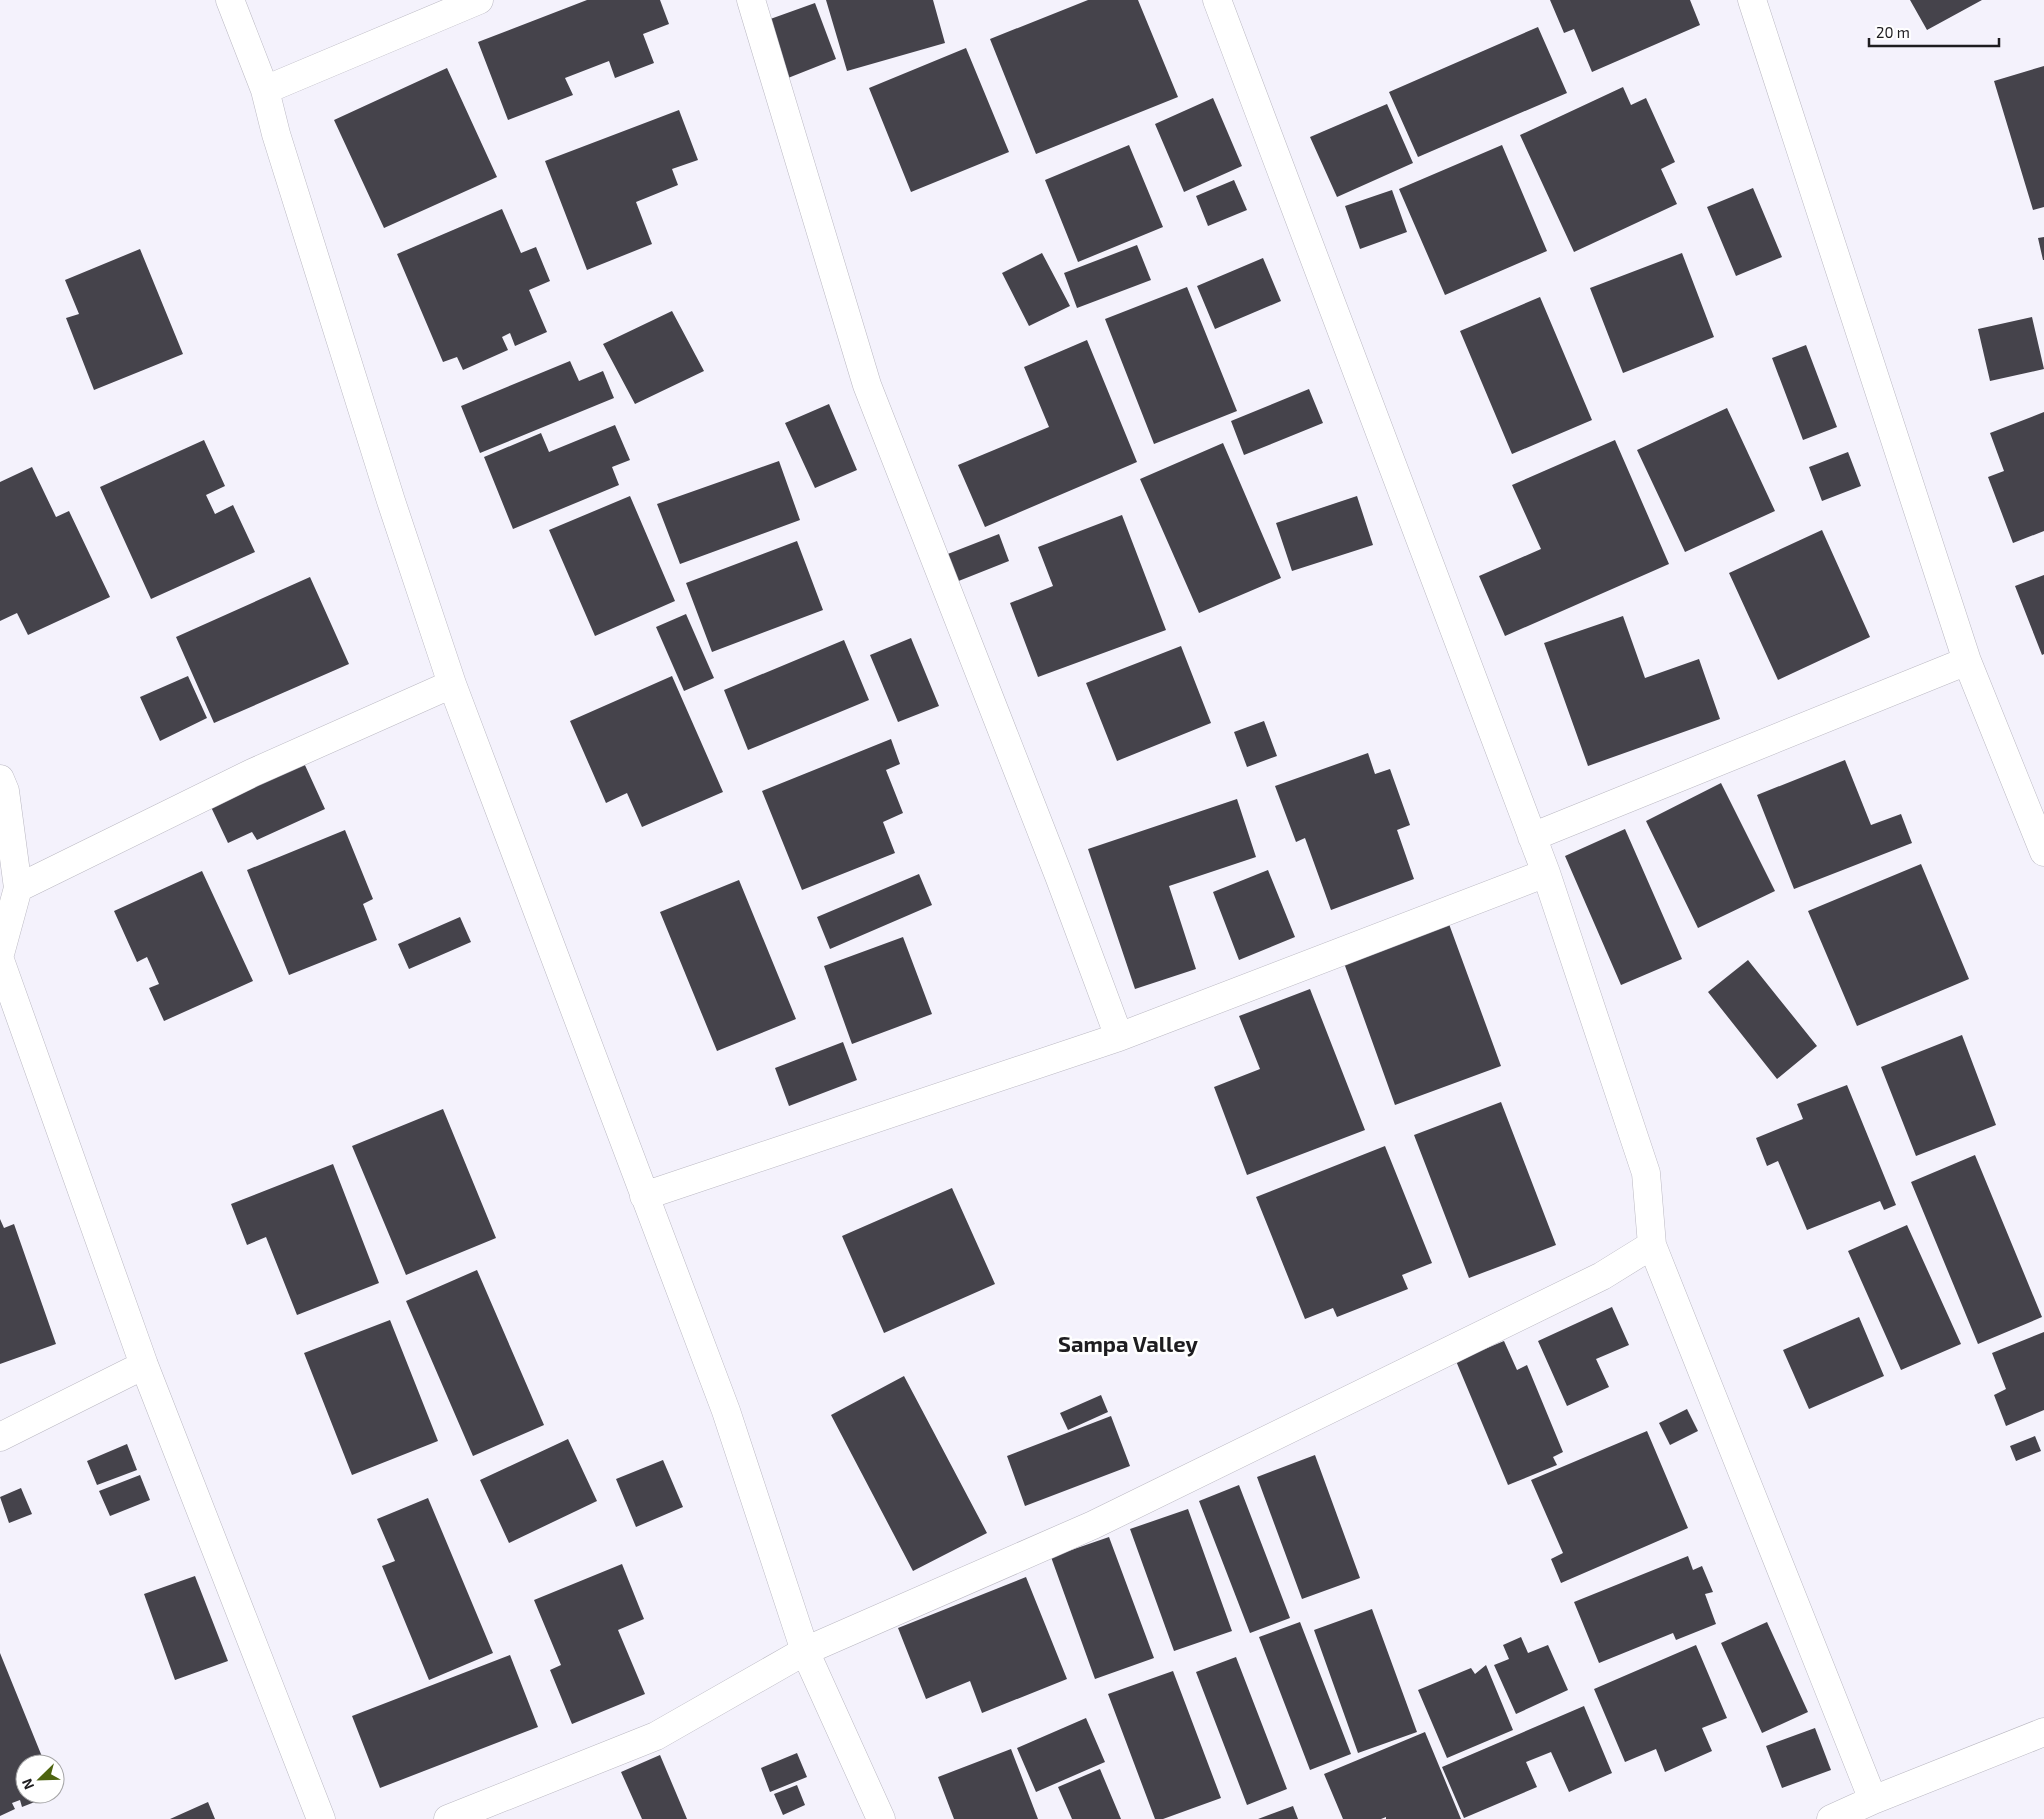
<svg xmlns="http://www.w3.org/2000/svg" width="2044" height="1819" viewBox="0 0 2044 1819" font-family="'Exo 2',sans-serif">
<rect width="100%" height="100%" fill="#f4f2fc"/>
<!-- building -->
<path fill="#45434b" d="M587 0H660L669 24 643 34 654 63 615 78 609 61 565 78 573 95 508 120 478 42Z
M826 0H933L945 43 847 71Z
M1088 0H1138L1178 97 1036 154 990 39Z
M1550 0H1690L1700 25 1592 72 1574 29 1564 33Z
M1910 0H1982L1927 30Z
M815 3 836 59 783 80 762 22Z
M1538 27 1567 93 1418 157 1389 92Z
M966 48 1009 152 911 192 869 88Z
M2044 66V207L2033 210 1994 81Z
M447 68 497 177 384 228 334 120Z
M1623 87 1631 105 1646 98 1675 162 1661 169 1677 204 1574 252 1520 135Z
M1213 98 1242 166 1184 192 1155 124Z
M1387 104 1413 163 1337 197 1310 137Z
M679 110 698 160 672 169 678 185 636 202 652 244 587 270 545 161Z
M1129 145 1163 227 1078 262 1045 180Z
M1502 145 1547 251 1445 295 1399 189Z
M1234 180 1247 210 1208 226 1196 196Z
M1753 188 1782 257 1736 276 1707 207Z
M1392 190 1407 232 1360 249 1345 206Z
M502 209 521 253 536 247 550 281 529 290 547 332 515 346 510 333 502 337 508 350 463 370 457 357 443 362 397 254Z
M2044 237V260H2043L2038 238Z
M1137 245 1151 280 1077 308 1064 273Z
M140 249 183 354 94 390 66 318 79 314 65 280Z
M1042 253 1070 306 1029 326 1002 273Z
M1682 253 1714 337 1623 373 1590 288Z
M1263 258 1281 301 1215 329 1197 286Z
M1187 287 1237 411 1154 444 1105 319Z
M1540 297 1592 420 1512 454 1460 331Z
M672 311 704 371 635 404 603 344Z
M2032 317 2044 369 1990 381 1978 329Z
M1087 340 1137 462 985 527 958 465 1049 427 1024 367Z
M1806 345 1837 427 1803 440 1772 358Z
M570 361 579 381 603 371 614 398 480 453 461 406Z
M1309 389 1323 423 1244 455 1231 421Z
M829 404 857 470 815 488 785 423Z
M1727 408 1775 511 1685 552 1637 450Z
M2044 412V531L2013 543 1988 477 2004 471 1990 433Z
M615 425 630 460 612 467 619 485 513 529 484 457 541 433 549 452Z
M204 440 225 486 206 495 215 514 233 505 255 552 151 599 100 487Z
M1615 440 1669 564 1505 636 1479 576 1541 549 1512 485Z
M1223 443 1281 578 1199 613 1140 479Z
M1848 452 1861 486 1822 501 1809 467Z
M779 461 800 520 680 564 657 504Z
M32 467 56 517 69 511 110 597 28 635 17 613 0 621V482Z
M630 496 675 601 595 636 549 530Z
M1357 496 1373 545 1292 571 1276 523Z
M1122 515 1166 630 1038 677 1010 603 1053 586 1038 547Z
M1822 530 1870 637 1778 680 1729 573Z
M999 534 1009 561 951 584 940 557Z
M797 541 823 610 712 652 686 583Z
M2044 575V654L2042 655 2015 586Z
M310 577 349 664 214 723 176 637Z
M686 614 714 678 684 691 656 627Z
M1623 616 1645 678 1699 659 1720 719 1588 766 1544 643Z
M911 638 939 706 898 722 870 655Z
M844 640 869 700 748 750 724 690Z
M1181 646 1211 723 1117 761 1086 683Z
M188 676 207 718 160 741 140 697Z
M672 676 723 792 642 827 627 793 606 803 570 721Z
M1264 721 1277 756 1247 767 1234 732Z
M891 739 900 764 886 770 903 813 883 822 895 853 802 890 762 791Z
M1368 753 1375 774 1390 769 1410 825 1397 830 1414 879 1331 910 1305 838 1296 842 1275 786Z
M1845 760 1871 825 1901 814 1912 843 1794 889 1757 795Z
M304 763 325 809 257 840 252 832 228 843 211 807Z
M1721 783 1775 891 1698 928 1646 821Z
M1237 799 1256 857 1169 886 1196 969 1135 989 1088 849Z
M1625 829 1682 959 1621 985 1565 856Z
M345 830 373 899 363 904 377 940 289 975 247 870Z
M1921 864 1969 979 1857 1026 1808 911Z
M1268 870 1295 937 1239 960 1213 892Z
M202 871 253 981 164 1021 149 988 159 984 147 957 137 962 114 911Z
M919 874 932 905 830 949 817 917Z
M739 880 796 1019 717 1051 660 912Z
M460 917 471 942 409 969 398 944Z
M1449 924 1501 1066 1395 1105 1344 963Z
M903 937 932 1014 852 1044 824 966Z
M1748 960 1817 1046 1777 1079 1708 992Z
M1310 989 1365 1130 1247 1175 1214 1087 1260 1069 1239 1016Z
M1962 1035 1996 1125 1916 1156 1881 1067Z
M843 1042 857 1080 789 1106 775 1068Z
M1847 1085 1896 1205 1884 1210 1880 1201 1807 1230 1778 1161 1767 1166 1756 1138 1803 1119 1797 1104Z
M1501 1102 1556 1245 1469 1278 1414 1135Z
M443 1109 496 1238 406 1275 352 1146Z
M1385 1146 1432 1263 1402 1275 1408 1289 1337 1317 1333 1308 1305 1319 1256 1197Z
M1975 1155 2042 1317 1978 1344 1911 1182Z
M333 1164 379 1283 297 1315 266 1237 247 1245 231 1204Z
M952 1188 995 1284 884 1333 842 1236Z
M0 1219 4 1228 14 1224 56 1344 0 1364Z
M1907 1225 1961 1344 1901 1370 1848 1251Z
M477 1270 544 1425 473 1456 406 1301Z
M1612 1307 1629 1345 1596 1359 1609 1387 1567 1406 1538 1341Z
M1859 1317 1884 1376 1809 1409 1783 1350Z
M390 1320 438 1441 352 1475 304 1353Z
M2044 1332V1410L2006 1426 1994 1395 2006 1389 1992 1353Z
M1504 1341 1517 1370 1527 1365 1563 1452 1553 1457 1557 1465 1508 1485 1456 1361Z
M904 1376 987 1533 913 1571 831 1415Z
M1101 1395 1108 1412 1068 1430 1060 1413Z
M1687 1409 1698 1431 1670 1445 1659 1423Z
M1111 1416 1130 1466 1025 1506 1007 1456Z
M1647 1431 1688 1528 1561 1583 1551 1559 1563 1553 1531 1480Z
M2035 1436 2041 1451 2016 1461 2010 1446Z
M568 1439 597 1501 509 1543 480 1480Z
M127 1444 137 1470 97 1485 87 1461Z
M1315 1455 1360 1578 1302 1599 1257 1477Z
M663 1460 683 1507 636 1527 616 1479Z
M140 1475 150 1500 110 1516 99 1491Z
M1239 1485 1290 1618 1250 1633 1199 1501Z
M21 1488 32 1514 9 1523 0 1497Z
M428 1498 493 1653 429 1680 382 1566 395 1561 377 1519Z
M1188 1509 1232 1631 1174 1651 1130 1529Z
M1109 1537 1154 1658 1095 1679 1051 1557Z
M1688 1556 1693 1570 1702 1566 1713 1592 1705 1594 1716 1624 1676 1640 1673 1633 1599 1663 1574 1602Z
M622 1564 644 1619 618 1630 645 1694 572 1724 550 1670 561 1665 534 1600Z
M195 1576 228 1661 175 1680 144 1594Z
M1026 1577 1067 1679 982 1713 970 1681 926 1699 898 1628Z
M1372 1609 1417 1732 1358 1753 1314 1630Z
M1300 1622 1351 1754 1310 1770 1259 1637Z
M1767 1622 1808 1712 1762 1733 1721 1643Z
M1521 1637 1528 1653 1548 1645 1568 1690 1516 1714 1494 1665 1509 1659 1503 1645Z
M1696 1645 1727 1718 1702 1728 1712 1751 1665 1772 1656 1749 1625 1762 1594 1689Z
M0 1653 45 1764H25V1794H55L22 1807 20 1800 12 1803 15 1809 0 1816Z
M510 1655 538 1727 380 1788 352 1716Z
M1236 1657 1287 1789 1247 1805 1196 1672Z
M1486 1665 1513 1730 1447 1758 1418 1690 1471 1668 1475 1674Z
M1173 1671 1221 1798 1163 1819H1155L1108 1694Z
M1584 1706 1612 1773 1569 1792 1551 1752 1526 1762 1537 1787 1464 1818 1442 1767Z
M1086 1718 1105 1762 1036 1792 1017 1748Z
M1815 1728 1831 1770 1782 1788 1766 1746Z
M1425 1732 1461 1819H1386V1817L1381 1819H1343L1324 1774Z
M1011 1749 1038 1819H954L938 1777Z
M797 1753 807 1777 770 1792 761 1768Z
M660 1755 687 1819H642L621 1772Z
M1100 1769 1121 1819H1072L1058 1787Z
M797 1785 805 1805 783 1815 774 1794Z
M208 1802 215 1819H170Z
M1293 1806 1298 1819H1258Z"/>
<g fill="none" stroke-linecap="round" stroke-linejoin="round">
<!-- minor casing -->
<g stroke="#bab8c2" stroke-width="29">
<path id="minor" d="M230 0 265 90 276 134 391 501 452 684 726 1411 805 1651 881 1819
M751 0 867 385 1059 876 1119 1037
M1217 0 1546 873 1646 1173 1652 1245 1873 1800
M1752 0 1967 661 2044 852
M265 90 479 0
M0 779 5 791 18 888 0 954
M1532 837 1967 661
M18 888 252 773 452 684
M0 960 144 1365 321 1819
M644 1196 1119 1037 1546 873
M0 1437 144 1365
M448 1819 656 1736 805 1651 1093 1525 1602 1276 1652 1245
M1831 1819 1873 1800 2044 1732"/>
</g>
<!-- minor -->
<use href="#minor" stroke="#fff" stroke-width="28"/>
</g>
<g text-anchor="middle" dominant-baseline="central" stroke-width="5" stroke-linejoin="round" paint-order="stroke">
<!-- district labels -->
<g font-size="22" font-weight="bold" fill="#1e1d20" stroke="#fff">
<text x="1128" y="1343">Sampa Valley</text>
</g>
</g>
<!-- north arrow -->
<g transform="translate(40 1779) rotate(247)"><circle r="24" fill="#ffffff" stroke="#a5a5a6"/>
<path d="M0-4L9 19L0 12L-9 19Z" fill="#4d630f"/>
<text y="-8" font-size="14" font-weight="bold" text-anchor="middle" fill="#1e1d20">N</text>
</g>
<!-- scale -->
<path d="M1869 38v8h130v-8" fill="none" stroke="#1e1d20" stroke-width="2.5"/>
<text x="1876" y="38" font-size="15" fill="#1e1d20" stroke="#ffffff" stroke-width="4" paint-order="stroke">20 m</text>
</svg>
